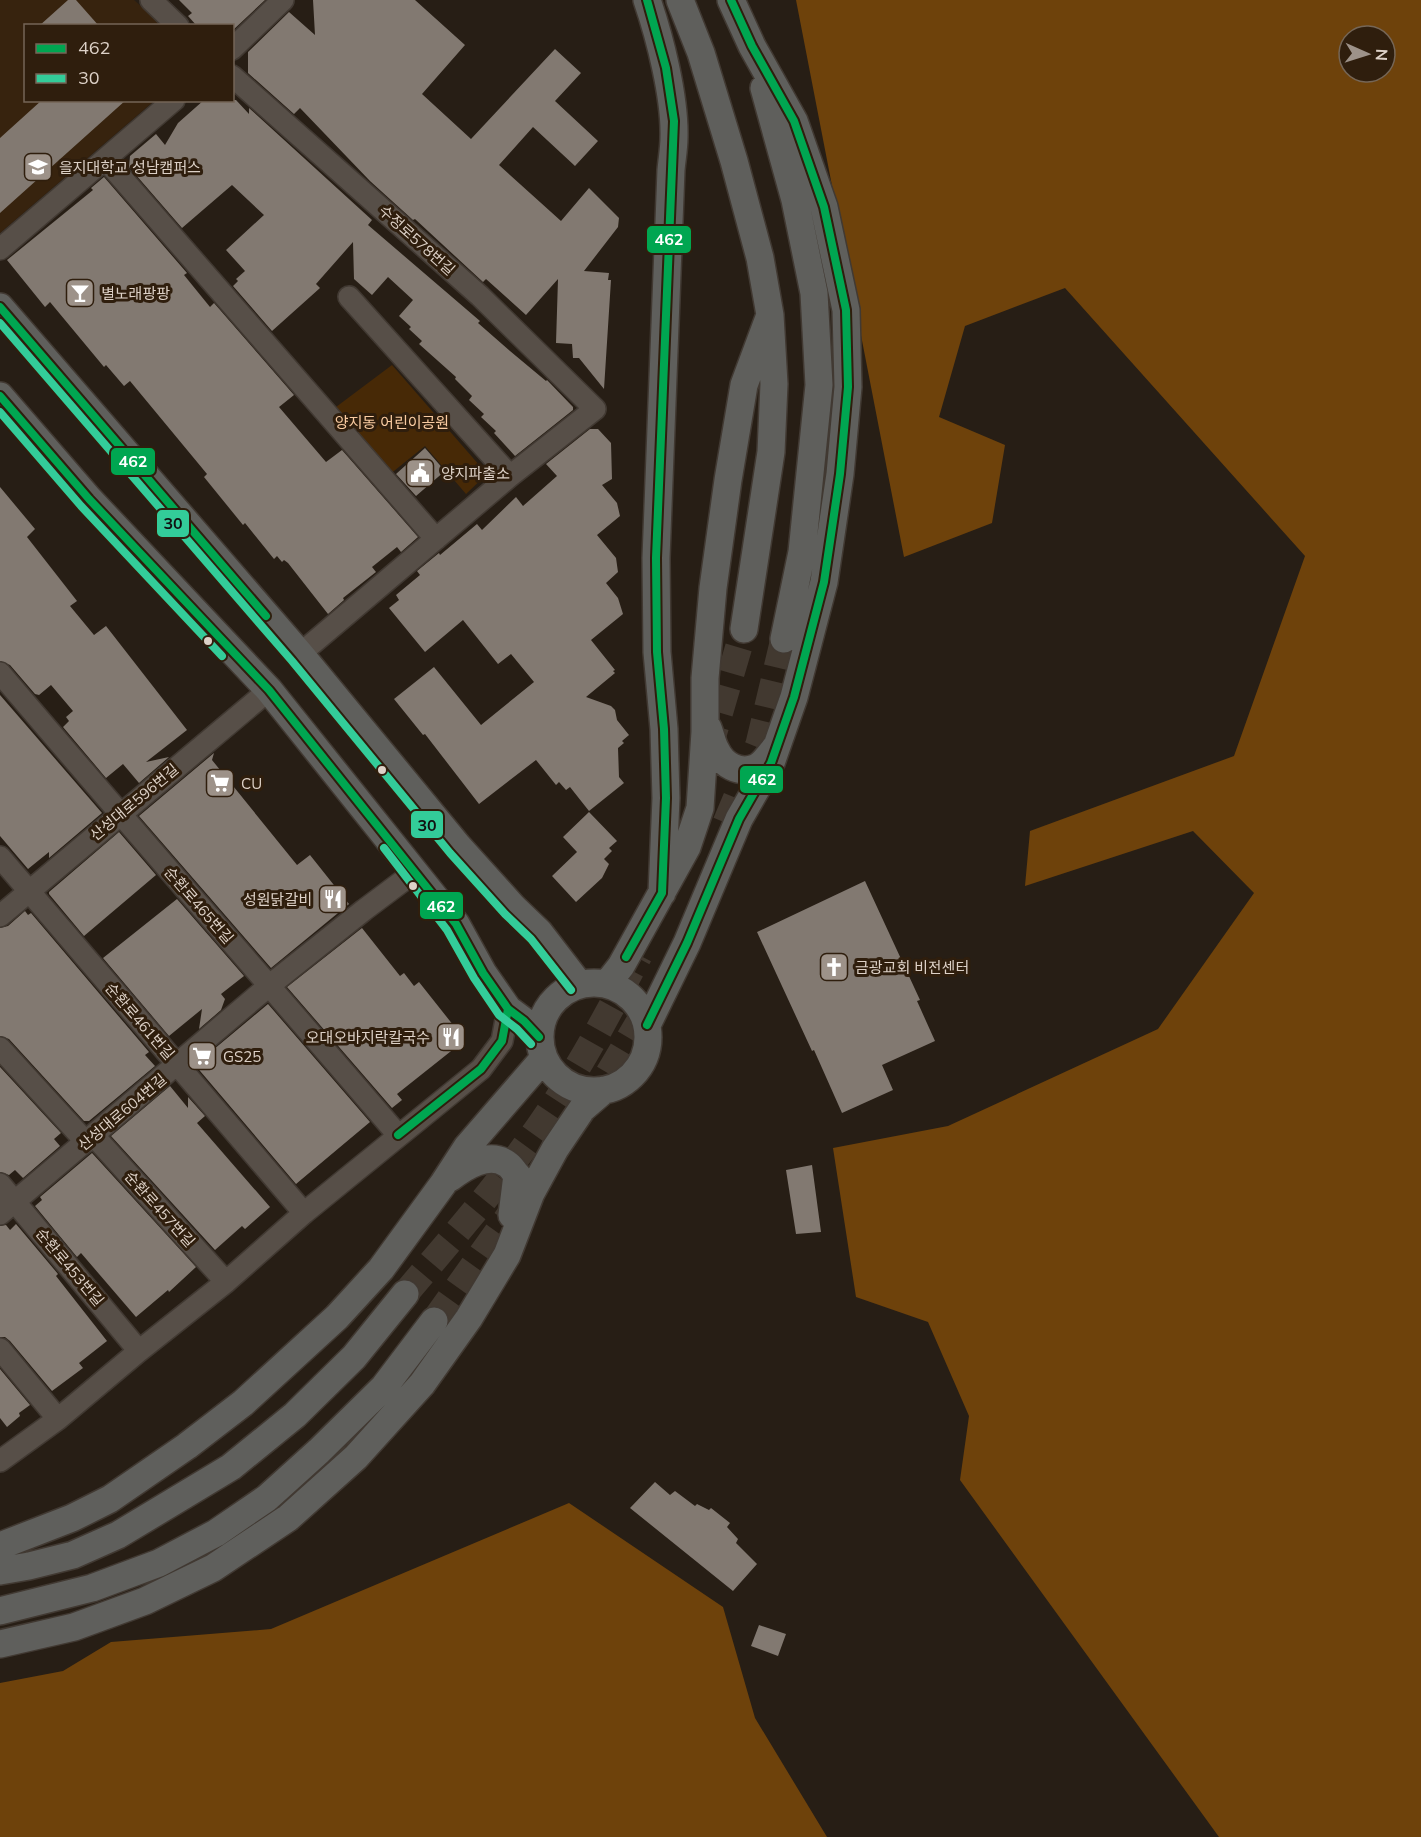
<svg xmlns="http://www.w3.org/2000/svg" width="1421" height="1837" viewBox="0 0 1421 1837" font-family="Mulish,'Noto Sans KR',sans-serif">
<rect width="100%" height="100%" fill="#271e15"/>
<!-- built -->
<path fill="#37230e" d="M0 0H134L162 25 26 26V100L154 101 0 233Z"/>
<!-- green -->
<path fill="#472906" d="M392 365 487 474 466 494 425 446 389 475 332 410Z"/>
<!-- forest -->
<path fill="#6e420b" fill-rule="evenodd" d="M796 0H1421V1837H1219L960 1480 969 1416 928 1322 856 1297 833 1148 948 1126 1158 1029 1254 893 1193 831 1025 886 1030 831 1234 756 1305 556 1065 288 965 326 939 417 1005 445 992 523 904 557ZM1349 36H1385V72H1349Z
M569 1503 723 1607 755 1718 827 1837H0V1683L63 1671 111 1642 271 1629Z"/>
<!-- building -->
<path fill="#827971" d="M68 0H76L99 26H39Z
M179 0H265L232 31V26H197L188 16 192 13Z
M313 0H415L465 45 422 94 471 139 555 49 581 73 555 101 598 141 575 166 533 127 499 165 561 221 589 188 619 218 618 227 584 271 609 273 608 280H611L604 389 579 358H573L572 344 556 343 558 279 526 315 486 279 483 282 415 219 413 220 370 181 300 108 294 114 248 73V52L289 12 315 35Z
M42 100H126L0 213V138Z
M204 100H236L249 114V108L372 220 368 225 480 321 478 323 510 351 546 381 547 380 573 407V410L515 456 494 433 496 431 481 417 484 414 469 400 472 396 455 379 456 377 419 344 422 341 409 329 411 327 399 316 413 300 388 277 372 295 354 279 353 242 316 284 320 288 272 331 233 286 238 281 236 279 245 271 226 250 264 215 232 185 182 228 129 167 130 156 156 134 165 145 178 123Z
M104 177 187 273 184 275 210 307 214 303 294 395 279 407 326 462 342 450 418 537 401 552 397 547 372 567 376 572 343 598 344 600 328 614 288 563 284 560 282 562 277 556 274 559 245 523 243 525 204 477 207 474 130 381 124 386 106 365 104 367 50 302 45 307 7 260 93 190 91 188Z
M590 429H598L611 443 612 479 602 485 617 503 620 516 597 535 616 558 618 572 606 583 618 598 623 614 591 640 615 670 613 671 615 673 586 697 611 706 615 710 617 720 629 735 622 741 624 743 618 748 619 777 624 783 589 811 570 787 566 790 559 782 556 785 536 760 479 804 425 734 423 735 394 699 434 667 481 725 534 682 511 654 498 664 463 620 425 652 389 608 399 600 396 595 420 575 417 571 439 553 440 555 477 524 482 530 516 497 523 506 557 476 546 464Z
M425 448 445 471 416 496 396 474Z
M0 487 35 529 27 537 77 601 70 606 94 635 106 626 187 730 146 762 169 757 139 783 123 764 106 778 63 727 69 721 66 717 73 711 51 685 39 695 35 694 10 665 0 661Z
M0 695 102 813 49 858V852L28 869 0 836Z
M214 753 212 760 297 865 310 855 349 904 271 968 139 816Z
M589 812 617 841 609 848 612 851 604 859 609 864 602 878 576 902 552 876 577 852 563 837Z
M119 832 156 875 84 936 49 894V892Z
M865 881 920 1000 917 1001 935 1041 882 1065 893 1090 842 1113 814 1050 812 1051 757 932Z
M177 899 244 976 221 994 225 999 221 1010 199 1029 202 1009 169 1036 103 958Z
M25 911 28 915 31 913 149 1052 145 1055 155 1066 89 1121H84L9 1039 0 1036V928L8 926Z
M362 928 400 976 404 973 414 986 419 982 465 1040 397 1094 402 1100 392 1108 287 987Z
M268 1004 370 1122 296 1184 195 1065Z
M0 1067 61 1133 54 1139 60 1146 23 1178 15 1170 9 1175 0 1172Z
M170 1086 188 1108V1097L205 1116 197 1123 270 1207 245 1229 242 1226 215 1250 111 1136Z
M92 1153 196 1267 169 1292 168 1290 136 1317 81 1253 77 1257 35 1206 42 1200 40 1197Z
M812 1165 821 1232 796 1234 786 1170Z
M16 1224 58 1274 56 1276 107 1341 79 1363 83 1368 52 1391 10 1341 5 1337H0V1226L6 1225 10 1230Z
M0 1369 30 1405 19 1413 20 1416 7 1427 0 1418Z
M655 1482 670 1495 675 1491 695 1506 697 1504 709 1510 711 1508 730 1523 727 1527 738 1539 736 1543 757 1564 733 1591 630 1508Z
M759 1625 786 1634 778 1656 751 1646Z"/>
<g fill="none" stroke-linecap="round" stroke-linejoin="round">
<!-- major-tunnel -->
<path stroke="#423930" stroke-width="27" stroke-dasharray="27 14" stroke-linecap="butt" d="M708 752 744 629
M726 823 759 744 784 639
M585 1107 606 1078 654 997
M405 1294C453 1237 503 1180 545 1118 580 1067 610 1010 639 955
M434 1321 524 1195"/>
<!-- minor casing -->
<g stroke="#413932" stroke-width="24">
<path id="minor" d="M151 0 178 26
M232 49 283 0
M232 76 480 296 595 409 510 476 300 654
M106 160 436 539
M0 249 174 100
M349 297 510 476
M0 673C131 828 266 981 398 1135
M0 857 304 1213
M0 916 269 690
M0 1048 86 1142
M94 1136 226 1282
M0 1184 139 1351
M0 1214 270 985 364 910 416 871
M0 1349 58 1419
M0 1461 58 1419 139 1351 226 1282 304 1213 481 1069 502 1041 508 1009"/>
</g>
<!-- major casing -->
<g stroke="#413932" stroke-width="30">
<path id="major" d="M647 0C660 38 675 97 674 137 674 148 672 159 671 170L656 558 657 652 664 729 666 798 662 893
M680 0 701 53 734 161 760 258 770 315 774 384 771 452 744 629
M764 88 795 200 814 293 819 385 802 552 784 639
M0 307 300 654 458 846 513 907 539 932 579 984
M0 396 89 499 269 690 456 924 483 973 508 1009 524 1021 539 1037
M708 728C711 735 712 743 716 750 723 765 739 774 755 768 763 765 770 754 775 748
M540 1037a54 54 0 1 1 108 0a54 54 0 1 1-108 0Z
M607 984 621 966 687 847 700 808 705 732V678L713 588 728 480 744 385 770 315
M647 1025 687 943 739 819 771 763 794 697 824 582 840 474 848 387 846 310 824 207 794 121 752 46 731 0
M450 1178C464 1167 489 1151 507 1164 511 1166 514 1172 517 1175L512 1215
M0 1546 72 1518 110 1499 187 1446 243 1403 337 1317 381 1269 443 1184 467 1147 544 1058
M0 1571 29 1566 73 1555 118 1535 231 1467 295 1415 354 1357 405 1294
M0 1611 92 1588 159 1563 216 1533 267 1498 319 1451 384 1387 434 1321
M0 1644 74 1627 145 1601 213 1568 288 1518 356 1457 422 1384 469 1318 507 1255 531 1193 555 1149 582 1109 604 1090"/>
</g>
<!-- minor -->
<use href="#minor" stroke="#574f48" stroke-width="21"/>
<!-- major -->
<use href="#major" stroke="#5f5f5c" stroke-width="27"/>
<!-- bus-1 casing -->
<g stroke="#2f1e0d" stroke-width="12">
<path id="bus-1" d="M0 307 266 616
M0 396 89 499 269 690 456 924 483 973 508 1009 524 1021 539 1037
M626 957 662 893 666 798 664 729 657 652 656 558 674 121 666 68 647 0
M647 1025 687 943 739 819 771 763 794 697 824 582 840 474 848 387 846 310 824 207 794 121 752 46 731 0
M398 1135 481 1069 502 1041 508 1009"/>
</g>
<!-- bus-2 casing -->
<g stroke="#2f1e0d" stroke-width="12">
<path id="bus-2" d="M0 323 292 661 450 853 505 914 531 939 571 990
M0 412 81 506 222 656
M384 848 447 930 474 978 499 1015 517 1029 531 1044"/>
</g>
<!-- bus-1 -->
<use href="#bus-1" stroke="#00a651" stroke-width="8"/>
<!-- bus-2 -->
<use href="#bus-2" stroke="#3c9" stroke-width="8"/>
</g>
<!-- icons -->
<defs>
<g id="university-square" transform="scale(1.5)"><rect x="-9" y="-9" width="18" height="18" rx="4" fill="#9d9289" stroke="#2f1e0d"/><path d="M0-5L7-2L0 1L-7-2ZM-4 1L0 2.5L4 1V4Q0 6-4 4Z" fill="#fff"/></g>
<g id="bar-square" transform="scale(1.5)"><rect x="-9" y="-9" width="18" height="18" rx="4" fill="#9d9289" stroke="#2f1e0d"/><path d="M-6-5H6L.8 .8V4.5H3.5V6h-7V4.5H-.8V.8Z" fill="#fff"/></g>
<g id="civic-square" transform="scale(1.5)"><rect x="-9" y="-9" width="18" height="18" rx="4" fill="#9d9289" stroke="#2f1e0d"/><path d="M-.6-6.5H3V-4.5H.6V-3L4-1V1h2V6H-6V1h2V-1L-.6-3ZM-1.2 2.5V6h2.4V2.5Z" fill="#fff"/></g>
<g id="supermarket-square" transform="scale(1.5)"><rect x="-9" y="-9" width="18" height="18" rx="4" fill="#9d9289" stroke="#2f1e0d"/><path d="M-6-5.5h2.5l.6 2H6L4.5 2H-2.5L-4.4-4H-6ZM-1.5 3.2a1.3 1.3 0 1 0 .1 0ZM3 3.2a1.3 1.3 0 1 0 .1 0Z" fill="#fff"/></g>
<g id="restaurant-square" transform="scale(1.5)"><rect x="-9" y="-9" width="18" height="18" rx="4" fill="#9d9289" stroke="#2f1e0d"/><path d="M-5-6h1v4h1v-4h1v4h1v-4h1v5L-1.5 .5V6h-2V.5L-5-1ZM5-6V6H3V1.5H1.5Q1.5-4 5-6Z" fill="#fff"/></g>
<g id="church-square" transform="scale(1.5)"><rect x="-9" y="-9" width="18" height="18" rx="4" fill="#9d9289" stroke="#2f1e0d"/><path d="M-1.2-6h2.4v3.5h3.3v2.4h-3.3V6h-2.4V-.1h-3.3v-2.4h3.3Z" fill="#fff"/></g>
</defs>
<g fill-rule="evenodd">
<use href="#university-square" x="38" y="167"/>
<use href="#bar-square" x="80" y="293"/>
<use href="#civic-square" x="420" y="473"/>
<use href="#supermarket-square" x="220" y="783"/>
<use href="#restaurant-square" x="333" y="899"/>
<use href="#church-square" x="834" y="967"/>
<use href="#restaurant-square" x="451" y="1037"/>
<use href="#supermarket-square" x="202" y="1056"/>
</g>
<!-- markers -->
<g fill="#ddd1c7" stroke="#2f1e0d" stroke-width="2">
<circle cx="208" cy="641" r="5"/>
<circle cx="382" cy="770" r="5"/>
<circle cx="413" cy="886" r="5"/>
</g>
<g text-anchor="middle" dominant-baseline="central" stroke-width="6" stroke-linejoin="round" paint-order="stroke">
<!-- poi labels -->
<g font-size="15" fill="#ddd1c7" stroke="#2f1e0d" text-anchor="start">
<text x="59" y="167">을지대학교 성남캠퍼스</text>
<text x="101" y="293">별노래팡팡</text>
<text x="441" y="473">양지파출소</text>
<text x="241" y="783">CU</text>
<text x="312" y="899" text-anchor="end">성원닭갈비</text>
<text x="855" y="967">금광교회 비전센터</text>
<text x="430" y="1037" text-anchor="end">오대오바지락칼국수</text>
<text x="223" y="1056">GS25</text>
</g>
<!-- street labels -->
<g font-size="15" fill="#ddd1c7" stroke="#2f1e0d">
<text transform="translate(417 240) rotate(42)">수정로578번길</text>
<text transform="translate(134 802) rotate(-40)">산성대로596번길</text>
<text transform="translate(199 905) rotate(49)">순환로465번길</text>
<text transform="translate(140 1021) rotate(49)">순환로461번길</text>
<text transform="translate(122 1112) rotate(-40)">산성대로604번길</text>
<text transform="translate(160 1209) rotate(48)">순환로457번길</text>
<text transform="translate(70 1267) rotate(50)">순환로453번길</text>
</g>
<!-- park labels -->
<g font-size="15" fill="#facca2" stroke="#2f1e0d">
<text x="392" y="422">양지동 어린이공원</text>
</g>
</g>
<g stroke="#2f1e0d" stroke-width="2">
<rect x="646" y="225" width="46" height="29" rx="6" fill="#00a651"/>
<rect x="110" y="447" width="46" height="29" rx="6" fill="#00a651"/>
<rect x="156" y="509" width="34" height="29" rx="6" fill="#3c9"/>
<rect x="739" y="765" width="45" height="29" rx="6" fill="#00a651"/>
<rect x="410" y="810" width="34" height="29" rx="6" fill="#3c9"/>
<rect x="419" y="891" width="45" height="29" rx="6" fill="#00a651"/>
</g>
<g font-size="16" text-anchor="middle" font-weight="bold" fill="#fff">
<text x="669" y="245">462</text>
<text x="133" y="467">462</text>
<text x="762" y="785">462</text>
<text x="441" y="912">462</text>
</g>
<g font-size="16" text-anchor="middle" font-weight="bold" fill="#111">
<text x="173" y="529">30</text>
<text x="427" y="831">30</text>
</g>
<!-- legend -->
<rect x="24" y="24" width="210" height="78" fill="#2f1e0d" stroke="#756657" stroke-width="1.5"/>
<rect x="36" y="44" width="30" height="9" fill="#00a651" stroke="#756657" stroke-width="1.5"/>
<text x="78" y="54" font-size="18" fill="#ddd1c7">462</text>
<rect x="36" y="74" width="30" height="9" fill="#33cc99" stroke="#756657" stroke-width="1.5"/>
<text x="78" y="84" font-size="18" fill="#ddd1c7">30</text>
<!-- north arrow -->
<g transform="translate(1367 54) rotate(93)"><circle r="28" fill="#2f1e0d" stroke="#756657" stroke-width="1.5"/>
<path d="M0-4.5L10 22L0 15L-10 22Z" fill="#9d9289"/>
<text y="-9" font-size="16" font-weight="bold" text-anchor="middle" fill="#ddd1c7">N</text>
</g>
</svg>
